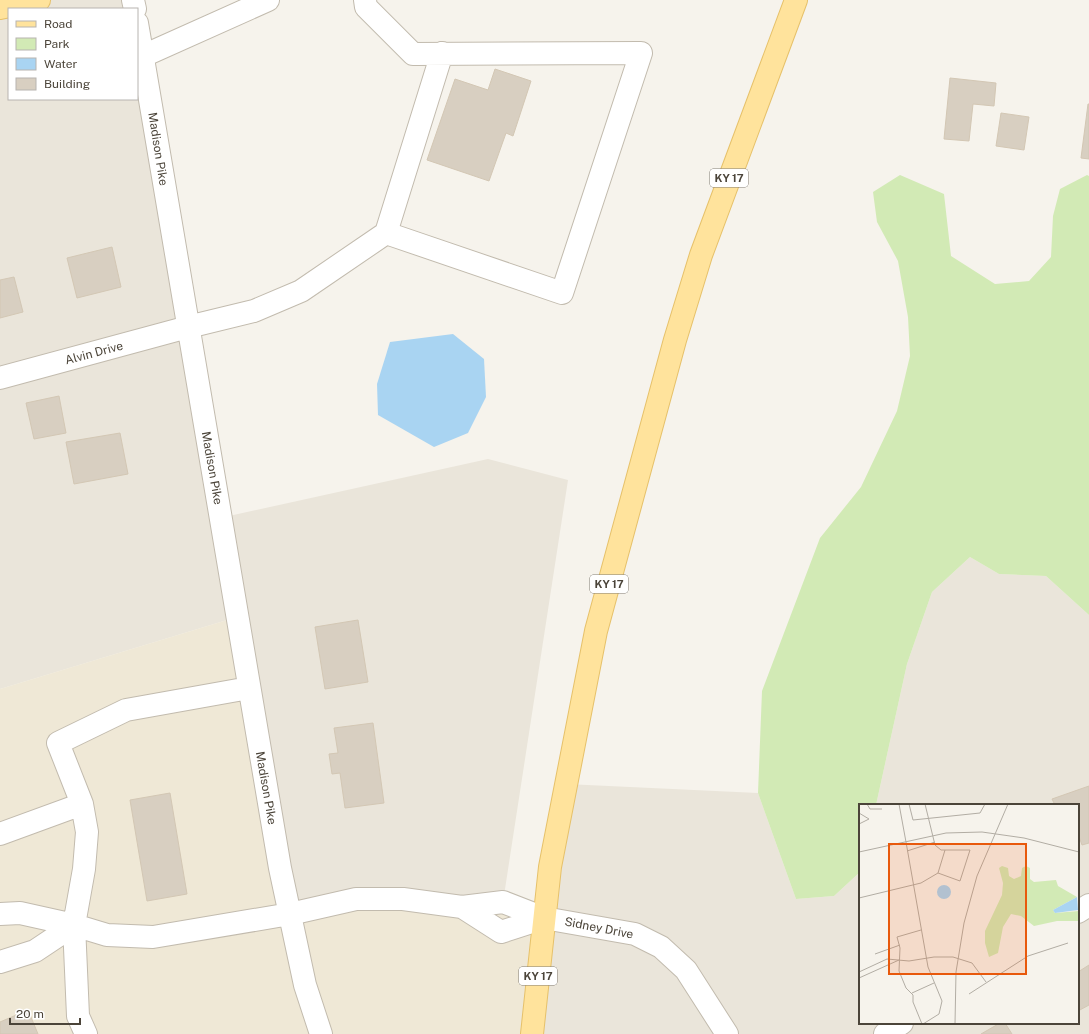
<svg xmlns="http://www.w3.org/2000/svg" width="1089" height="1034" viewBox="0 0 1089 1034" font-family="'Public Sans',sans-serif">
<rect width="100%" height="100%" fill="#f6f3ec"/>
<!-- residential -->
<path fill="#eae5da" d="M39 0H133L135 9H9V99H137V23L220 518 488 459 568 480 503 902 290 914 237 617 0 689V8Z
M970 557 999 574 1046 576 1089 615V1034H532L566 784 758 793 796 899 834 896 860 872V1023H1078V805H876L907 664 932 592Z"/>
<!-- education -->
<path fill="#efe8d6" d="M237 617 290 914 403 899 544 918 532 1034H0V689Z"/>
<!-- green -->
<path fill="#d2eab5" d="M900 175 944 194 951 256 995 284 1029 281 1051 257 1053 216 1060 189 1087 175 1089 176V615L1046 576 999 574 970 557 932 592 907 664 876 805H860V872L834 896 796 899 758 793 762 691 820 538 861 487 897 411 910 356 908 317 898 261 877 222 873 192Z"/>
<!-- water -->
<path fill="#a9d4f2" d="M453 334 484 359 486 397 468 433 434 447 378 415 377 384 390 342Z"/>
<!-- building -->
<path fill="#d8cfc1" stroke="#d3c7b4" d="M495 69 531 81 513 136 506 133 489 181 427 160 455 79 488 90Z
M950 78 996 83 994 106 973 104 969 141 944 139Z
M1088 104H1089V159L1081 158Z
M1001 113 1029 117 1024 150 996 146Z
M112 247 121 287 77 298 67 258Z
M14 277 23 312 0 318V280Z
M59 396 66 433 34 439 26 403Z
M120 433 128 474 74 484 66 442Z
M358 620 368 682 325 689 315 627Z
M373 723 384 803 345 808 340 773 332 774 329 754 338 753 334 728Z
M1089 786V843L1082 845 1078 834V805H1055L1052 799Z
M170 793 187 894 147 901 130 800Z
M1089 965V1005L1078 1011V972Z
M28 1010 38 1034H0V1022Z
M1000 1023H1005L1012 1034H981Z"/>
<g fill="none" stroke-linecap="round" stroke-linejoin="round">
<!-- minor casing -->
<g stroke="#c2bbae" stroke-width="24">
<path id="minor" d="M133 0 135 9
M137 23 280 868 305 985 321 1034
M143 56 268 0
M386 233 442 53
M0 378 188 327 254 311 301 291 386 233 562 293 641 53 413 54 366 7 365 0
M0 834 82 804
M462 907 501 932 544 918
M1078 912 1089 905
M0 914 20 913 74 925 107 935 153 937 290 914 356 899H403L462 907 503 902 544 918 635 934 661 947 686 970 727 1034
M0 962 35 951 74 925
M86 1034 78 1016 74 925 84 869 87 832 82 804 58 743 126 710 249 688
M885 1034 902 1023"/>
</g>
<!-- major casing -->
<g stroke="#e6c16a" stroke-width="24">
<path id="major" d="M0 8 39 0
M532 1034 550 867 596 631 675 340 701 255 796 0"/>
</g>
<!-- minor -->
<use href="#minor" stroke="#fff" stroke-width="22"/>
<!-- major -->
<use href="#major" stroke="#ffe39c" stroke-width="22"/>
</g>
<g text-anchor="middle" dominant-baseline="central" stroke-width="3" stroke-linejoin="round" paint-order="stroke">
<!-- shield labels -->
<g fill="#fff" stroke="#817c74" stroke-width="1">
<rect x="710" y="169" width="38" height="18" rx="3"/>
<rect x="590" y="575" width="38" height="18" rx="3"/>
<rect x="519" y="967" width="38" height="18" rx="3"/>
</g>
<g font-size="11" font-weight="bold" fill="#4b4439">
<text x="729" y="178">KY 17</text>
<text x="609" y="584">KY 17</text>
<text x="538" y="976">KY 17</text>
</g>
<!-- street labels -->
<g font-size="12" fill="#4b4439" stroke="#fff">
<text transform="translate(158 149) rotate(81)">Madison Pike</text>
<text transform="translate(94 353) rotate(-15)">Alvin Drive</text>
<text transform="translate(212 468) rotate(80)">Madison Pike</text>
<text transform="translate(266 788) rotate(80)">Madison Pike</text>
<text transform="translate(599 928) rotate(11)">Sidney Drive</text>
</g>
</g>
<!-- overview -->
<g transform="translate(859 804)">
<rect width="220" height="220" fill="#f6f3ec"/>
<path d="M143 62 149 64 150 72 155 75 162 72 163 64 167 62 171 64V75L175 78 197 76 199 82 218 93 194 106 196 109 220 107V117H198L175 122 162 112 152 110 144 123 139 149 130 153 126 139V127L143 91 144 79 140 64Z" fill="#d2eab5"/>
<path d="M78 88a7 7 0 1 1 14 0a7 7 0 1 1-14 0ZM218 93 219 106 196 109 194 106Z" fill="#a9d4f2"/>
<path fill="none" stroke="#b2ada4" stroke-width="1" d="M8 0 11 5H23M40 0 47 38M50 0 54 16 121 9 126 0M0 9 10 15 0 20M47 38 69 163 83 197 80 210 64 220M48 47 76 38M0 48 87 29 123 28 165 34 220 48M79 69 86 46M0 94 62 79 79 69 101 77 111 46H82L76 41 66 0M62 126 38 133 41 144 40 167 47 184 54 191V198L63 220M16 150 41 141M0 168 28 155 50 157 75 153H94L113 159 127 178M0 174 40 156M53 189 75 179M110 190 169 152 209 139M96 220 97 168 105 119 118 72 149 0"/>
<path fill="#e8590c" fill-opacity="0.15" stroke="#e8590c" stroke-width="2" d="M30 40H167V170H30Z"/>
<rect width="220" height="220" fill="none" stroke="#4b4439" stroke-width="2"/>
</g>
<!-- legend -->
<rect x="8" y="8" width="130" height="92" fill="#ffffff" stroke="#b7b4b0"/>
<rect x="16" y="21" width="20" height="6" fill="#ffe39c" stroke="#b7b4b0"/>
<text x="44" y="28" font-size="12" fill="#4b4439">Road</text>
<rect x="16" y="38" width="20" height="12" fill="#d2eab5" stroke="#b7b4b0"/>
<text x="44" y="48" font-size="12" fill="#4b4439">Park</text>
<rect x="16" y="58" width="20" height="12" fill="#a9d4f2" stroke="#b7b4b0"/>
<text x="44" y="68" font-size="12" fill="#4b4439">Water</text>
<rect x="16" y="78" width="20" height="12" fill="#d8cfc1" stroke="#b7b4b0"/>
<text x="44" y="88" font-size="12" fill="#4b4439">Building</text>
<!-- scale -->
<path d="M10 1018v6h70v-6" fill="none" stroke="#4b4439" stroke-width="2"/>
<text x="16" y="1018" font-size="12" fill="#4b4439" stroke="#ffffff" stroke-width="3" paint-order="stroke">20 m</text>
</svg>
